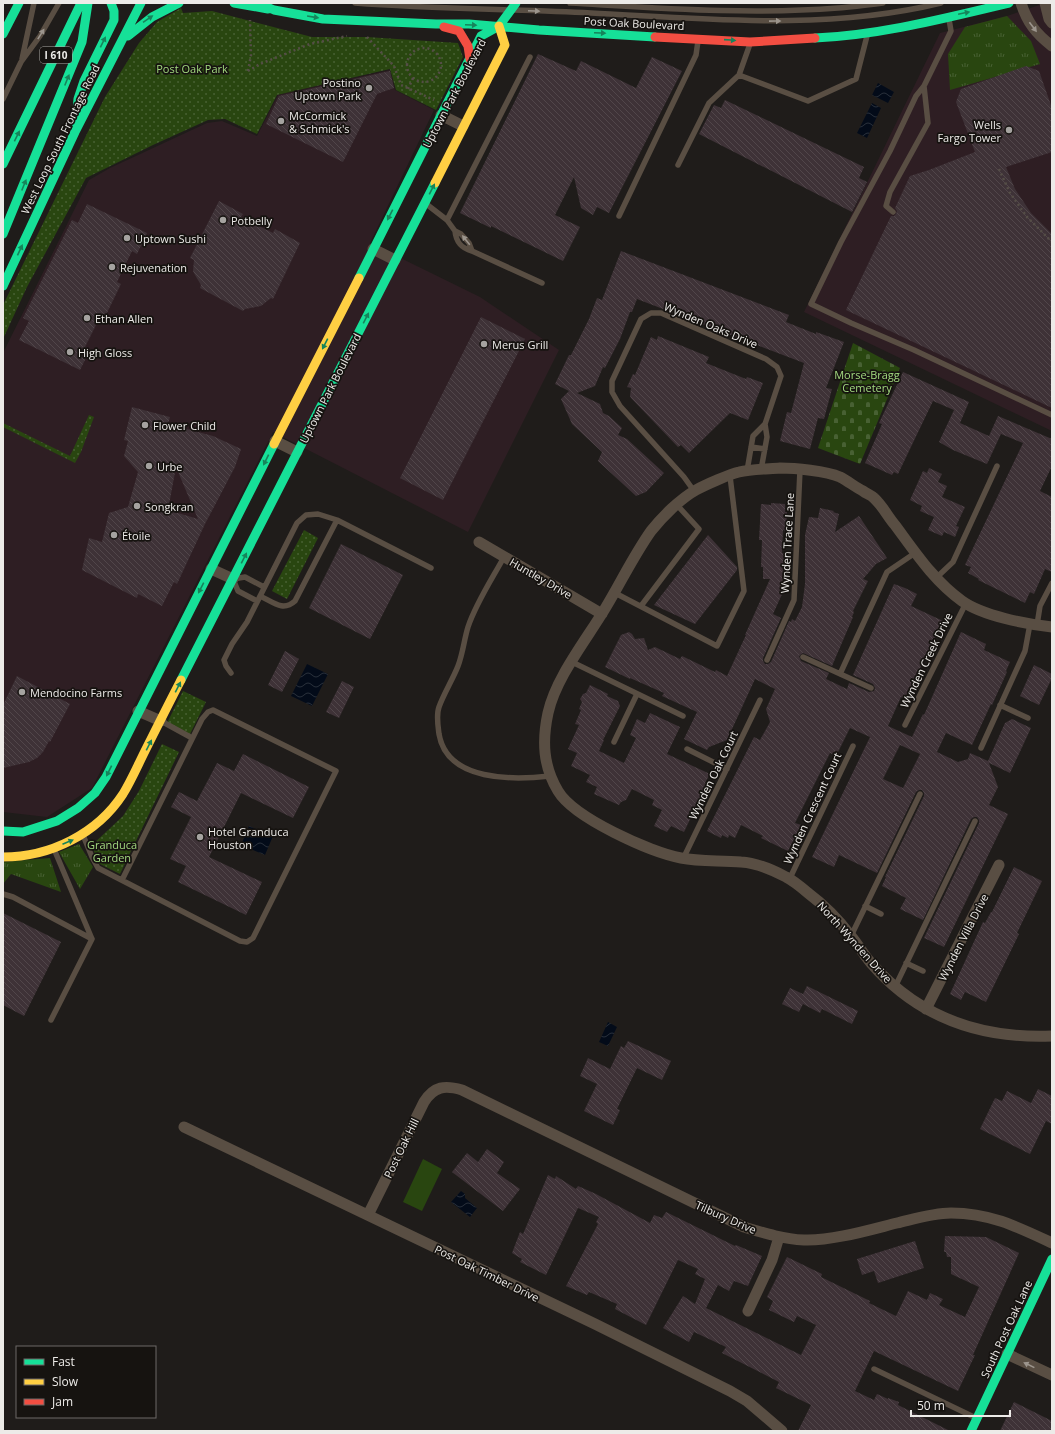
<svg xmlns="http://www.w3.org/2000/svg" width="1055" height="1434" viewBox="0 0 1055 1434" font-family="'Open Sans',sans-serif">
<defs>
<pattern id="grass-tufts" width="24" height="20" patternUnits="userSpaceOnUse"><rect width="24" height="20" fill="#294610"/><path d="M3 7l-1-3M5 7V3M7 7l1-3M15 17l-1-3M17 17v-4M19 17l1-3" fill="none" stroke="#486133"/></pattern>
<pattern id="cemetery-stones" width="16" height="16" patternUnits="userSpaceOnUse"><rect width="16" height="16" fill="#294610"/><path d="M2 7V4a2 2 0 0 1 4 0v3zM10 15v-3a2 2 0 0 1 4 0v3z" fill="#486133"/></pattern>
<pattern id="park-dots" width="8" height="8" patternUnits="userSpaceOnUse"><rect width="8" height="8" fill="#294610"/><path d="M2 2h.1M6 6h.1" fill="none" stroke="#486133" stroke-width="1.8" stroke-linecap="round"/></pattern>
<pattern id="water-waves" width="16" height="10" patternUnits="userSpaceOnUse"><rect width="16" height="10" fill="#030b19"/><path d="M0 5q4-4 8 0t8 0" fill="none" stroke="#282f3a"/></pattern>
<pattern id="building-back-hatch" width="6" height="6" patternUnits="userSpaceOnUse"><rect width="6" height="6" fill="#3e3237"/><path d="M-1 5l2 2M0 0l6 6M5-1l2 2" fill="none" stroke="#51464a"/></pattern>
</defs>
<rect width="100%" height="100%" fill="#1f1c1a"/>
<!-- commercial -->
<path fill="#2e1e23" d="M1045 3H1052V431L804 312 940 33 1007 16Z
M390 70 395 90 434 110 370 243 480 297 559 350 468 532 273 432 92 788 47 817 3 812V353L89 180 110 168 207 123 222 121 257 136 278 95Z"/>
<!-- grass -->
<path fill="url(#grass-tufts)" d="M1007 16 1031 41 1040 64 950 90 948 54 965 27Z
M79 844 93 867 80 889 59 852Z
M50 858 61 892 11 874 3 884V862Z"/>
<!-- cemetery -->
<path fill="url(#cemetery-stones)" d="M853 343 900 368 860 464 818 448Z"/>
<!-- park -->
<path fill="url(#park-dots)" d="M181 8 183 13 212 11 312 37H367L458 43 463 57 436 110 396 90 390 69 277 95 257 134 225 119 208 120 153 145 86 178 27 287 3 339V305L105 97 139 43 157 22Z
M89 415 94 417 81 452 75 463 3 427V423L70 456Z
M304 530 318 538 287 599 272 591Z
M183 691 206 702 190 734 167 723Z
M162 744 179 752 120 874 98 863 92 845 123 816 139 791Z"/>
<!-- pitch -->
<path fill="#294610" d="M423 1159 442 1169 422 1211 403 1202Z"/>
<!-- water -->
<path fill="url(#water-waves)" d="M878 83 894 92 888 103 872 95Z
M872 103 881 108 867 138 857 133Z
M307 664 328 674 312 706 291 696Z
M249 826 273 836 265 855 241 845Z
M608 1022 617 1027 608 1046 599 1042Z
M461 1191 465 1194V1198L477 1208 470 1217 451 1202Z"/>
<!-- building -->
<path fill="url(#building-back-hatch)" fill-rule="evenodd" d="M538 54 576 71 581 61 636 88 652 57 682 71 609 213 597 207 593 215 581 208 574 177 555 215 580 227 563 261 491 226V228L460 213Z
M1026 66 1039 71 1052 108V152L1006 167 1015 189 1031 213 1052 234V408L846 310 891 216H894L896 214 897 211 895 208 910 176 929 170 975 152 956 102 961 89Z
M390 71 394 88 377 94 343 162 266 124 279 96Z
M725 100 864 167 859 178 867 182 852 212 699 134 714 105 721 108Z
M219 201 243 214 241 217 273 233 275 229 300 243 273 299 271 298 261 306 245 309 243 311 200 288 201 285 195 275 193 271 194 260 190 258Z
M87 204 147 233 137 254 132 251 117 282 121 284 104 319 100 317 85 347 90 350 80 370 19 340 29 321 23 318 72 220 78 223Z
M621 251 789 315 786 322 816 334V332L844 342 826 388 832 389 824 419 818 418 810 449 780 441 787 412 791 413 804 363 637 299 632 312H630L620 339 605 368 603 367 595 386 577 393 600 404 603 413 609 416 622 428 618 435 627 439 664 473 646 492 636 496 598 461 602 452 572 424 561 399 569 391 555 384 569 355H571L589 319 597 298 602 300Z
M481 317 525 339 443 500 400 478Z
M658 336 709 357 706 363 746 379 747 377 763 383 748 420 730 413 689 453 681 445 678 447 631 398 630 396 631 388 627 387 633 374 635 375 651 337 657 340Z
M903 372 969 402 960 423 989 436 998 416 1052 439V466L1040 491 1052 497V572L1045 569 1034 594 1030 592 1025 603 978 580 979 579 968 573 971 567 965 565 1023 443 1001 434 987 464 953 450 939 442 954 410 933 401 898 474 894 472 892 475 865 463 882 424 879 423Z
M132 407 170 417 168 424 213 436 241 449 235 467 205 524 177 584 174 582 162 606 138 594 137 598 82 570 89 538 102 542 109 513 128 507 138 472 124 456 128 441 124 440ZM176 467 198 519 168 510Z
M929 468 942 474 938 482 947 486 942 497 965 507 956 526 959 527 955 537 944 532 942 536 928 530 934 517 920 511 922 506 910 500 923 471 927 473Z
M771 503 785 504V512H787L786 531 783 530 782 553H784L783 592 773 614 781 618 763 658V661L765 664H768L771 662 789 621 791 622 792 619 795 621 802 607 805 584V535L809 517 818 518 820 508 834 511 833 512 839 514 835 532 859 516 887 558 876 564 863 579 868 581 853 611 854 612 852 617H853L832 666 803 653 799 656 801 661 829 673 826 679 847 689 849 683 869 692 874 691 875 688 873 684 853 675 894 584 905 588 917 594 911 606 943 621 905 699 901 697 888 726 912 737 923 714 924 715 961 632 986 644 984 650 1010 662 1006 671 1007 672 992 705 991 704 972 745 946 733 937 752 958 762 968 759 970 753 988 761 1005 723 1012 719 1031 728 1010 773 989 763 998 787 989 805 1008 814 944 947 924 938 979 823V820L977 817H974L971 819 923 920 900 909 906 898 882 886 886 877H885L924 796V793L922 790H919L916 792 877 873 839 855 834 867 812 857 870 737 850 728 836 756 830 753 795 823 801 825 788 851 761 838 763 836 741 825 735 838 729 835 728 838 722 835 721 838 707 831 754 737 760 740 770 722 766 709 775 689 755 679 727 740 709 747 707 750 684 739 697 712 662 696 664 693 630 678V679L605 667 621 635 629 632 632 634 635 639 644 638 648 650 655 647 680 659 682 656 715 672 716 670 727 676 746 635H745L770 579H763V567H761L762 540H759L761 504 771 505ZM900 745 920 754 903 788 883 779Z
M708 535 737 567V570L695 624 654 605Z
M341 544 403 575 370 639 309 608Z
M285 651 299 659 282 692 268 685Z
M1034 665 1052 674V678L1039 705 1020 696Z
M17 676 70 704 50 742 49 741 43 752 37 758 29 762 3 768V705Z
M342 681 354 687 339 718 326 712Z
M590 685 608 694 607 696 618 701 620 706 603 740H604L599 751 624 763 636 738 630 735 637 719 645 723 650 713 680 727 667 754 710 774 705 783 707 784 684 832 671 826 667 832 654 826 662 810 652 805 654 800 632 789 626 800 621 802 619 805 594 794 597 787 586 782 590 775 571 766 577 753 568 749 579 725 575 724 581 710 579 709 582 702 580 699 583 694 586 693Z
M243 754 309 787 293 818 241 793 209 857 262 882 246 915 178 882 186 866 170 859 191 817 171 807 179 792 197 801 217 763 234 771Z
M1014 867 1042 881 1017 933 1019 934 986 1002 965 992 961 1000 950 994 983 922 985 923 991 912H992Z
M3 913 61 942 24 1016 3 1005Z
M807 986 858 1011 852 1024 822 1009 820 1013 803 1004 799 1012 782 1004 790 988 803 994Z
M628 1041 671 1061 662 1080 637 1068 617 1109 620 1110 613 1125 584 1111 597 1084 580 1076 588 1058 610 1069 621 1046 624 1048Z
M1038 1089 1052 1096V1124L1046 1121 1030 1154 980 1129 995 1098 1002 1101 1007 1091 1031 1103Z
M487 1149 504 1162 497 1173 520 1189 503 1211 452 1172 467 1153 478 1162Z
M548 1175 555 1179 556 1176 576 1189 578 1186 596 1194 650 1223 654 1215 662 1218 666 1212 735 1246 736 1245 762 1256 748 1286 734 1281 729 1291 718 1285 706 1308 801 1355 816 1325 797 1316 794 1322 769 1310 773 1301 767 1297 787 1257 822 1274 821 1277 870 1301 869 1303 896 1316 908 1291 927 1300 930 1293 943 1299 939 1305 965 1317 979 1287 951 1274V1257H947L946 1252H944L945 1236 986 1237 1019 1253 973 1355H975L958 1391 874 1351 855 1391 874 1400 877 1394 888 1399V1398L899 1402 898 1405 950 1431H798L811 1405 776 1388 779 1382 722 1353 726 1347 694 1332 689 1342 663 1328 683 1296 695 1304 705 1279 695 1274 698 1269 678 1260 646 1325 615 1309 617 1304 589 1292 587 1295 566 1286 598 1224 596 1222 599 1217 578 1208 546 1275 520 1262 522 1259 512 1253 520 1232 523 1234Z
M915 1241 924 1268 878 1283 874 1271 862 1275 857 1259Z
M1014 1402 1052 1421V1431H1000Z"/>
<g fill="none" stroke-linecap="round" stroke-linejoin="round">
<!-- path -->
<path stroke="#554e47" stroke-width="2.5" stroke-dasharray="2 3" stroke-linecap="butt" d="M367 37 394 66 401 85 434 100
M407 65a17 17 0 1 1 34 0a17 17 0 1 1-34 0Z
M248 71 260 64 310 44 347 36
M248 71 251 55 250 20
M408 89 413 78
M999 169 1010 193 1027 217 1052 242"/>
<!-- lane -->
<path stroke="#594e43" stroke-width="5.5" d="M355 3C433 9 512 9 591 13 708 19 826 31 941 3
M570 3C659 8 749 15 838 8 853 7 868 5 883 3
M22 59 34 3
M739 75 808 101 856 79 868 32
M924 86 916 96 890 151 841 242 811 304 851 323 914 350 1052 415
M3 99 21 62 40 36 59 3
M678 165 709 103 739 75 750 44
M425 203 447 220 455 231 461 234 469 243 472 251C461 248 456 242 455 231
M893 212 886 206 890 192 928 123 924 86 951 31 949 19
M619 216 696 55 698 41
M447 220 530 57
M472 251 542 283
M751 447 765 449
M761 470 767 437 765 424
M694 491 684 477 620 406 612 392V381L641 319 651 313H661L766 359 777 367 781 376 765 424 753 436 747 471
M504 557C492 579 476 603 468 627 464 640 463 653 458 666 453 679 444 693 439 707 436 715 438 726 439 734 447 782 514 780 550 776
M936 578 953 562 997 466
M615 593 717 646 744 591 730 476
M260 596C273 602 283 612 295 601L337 520
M257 601 238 591 233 579 245 577 264 587
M641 606 699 529 677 505
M1037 625 1040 606 1052 583
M803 657 871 688
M767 660 794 600 800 470
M572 662 683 716
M231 673 226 666 224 660 232 644 247 622 297 523 306 515 318 514 337 520 431 568
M840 674 887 572 915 553
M1000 705 1028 718
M161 721 192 738
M905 725 966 603
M614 742 637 694
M981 748 1025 651 1030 624
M687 749 727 769
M83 835 92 857 98 868 240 941 247 942 253 938 336 771 213 710 208 712 202 719 122 880
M683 859 760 700
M790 878 853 746
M3 894 13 897 92 939
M865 906 881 914
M851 936 920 794
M906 963 923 971
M895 987 975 821
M51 1020 92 939 54 849
M874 1369 976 1418"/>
<!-- street -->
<path stroke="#594e43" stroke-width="11" d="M1021 3C1027 22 1036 34 1052 46
M1045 3 1049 19 1052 23
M441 115 463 126
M373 249 395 260
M275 441 297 452
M479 542 602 614
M211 569 233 579
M1052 627C1026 624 983 616 962 601 934 581 915 552 895 525 888 517 882 505 874 498 871 495 867 494 863 491 855 487 848 481 840 477 826 471 795 468 780 468 767 469 751 469 739 472 730 474 705 485 696 490 680 499 662 517 651 531 634 555 621 582 606 607 587 639 556 677 548 713 542 741 543 766 558 791 574 818 650 852 681 858 700 862 721 860 741 862 756 863 773 870 786 877 794 881 801 887 808 893 824 905 838 919 851 936 858 944 863 954 871 963 918 1017 981 1039 1052 1036
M138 711 161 721
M926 1009 999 865
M184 1127 595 1324 730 1391 747 1401 782 1431
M368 1215 424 1102C434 1086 445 1085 462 1090L744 1227C764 1233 783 1239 804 1240 832 1241 869 1230 897 1223 914 1219 933 1213 951 1213 990 1213 1018 1227 1052 1243
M748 1311 772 1260 779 1237
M1007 1354 1052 1375"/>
<!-- fast -->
<path stroke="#16e098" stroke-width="9" d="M234 3 268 9
M258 3 274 10 323 19 436 24H469L539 30 655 37
M3 34 19 3
M128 36 152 17 179 3
M815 38C881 35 945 18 1009 3
M76 123 78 99 84 81 114 20V11L111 3
M3 164 81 3
M3 234 82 42 88 3
M359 278 481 36 499 26 516 3
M3 286 75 132 141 3
M181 680 435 183
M3 831 23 832 57 821 78 808 95 793 106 777 274 444
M971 1431 1052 1259"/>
<!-- slow -->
<path stroke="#ffcf43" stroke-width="9" d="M435 183 505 45 499 26
M274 444 359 278
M3 857C50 857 97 834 123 794 131 781 138 765 145 751 157 727 169 703 181 680"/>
<!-- jam -->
<path stroke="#f24e42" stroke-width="9" d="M444 27 459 31 468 46 470 59
M655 37 750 42 815 38"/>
</g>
<!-- one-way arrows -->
<defs><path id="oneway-solid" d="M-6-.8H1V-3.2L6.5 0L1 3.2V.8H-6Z"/></defs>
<g fill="#9c958d">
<use href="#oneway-solid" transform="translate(534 11) rotate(3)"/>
<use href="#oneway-solid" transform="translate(775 21) rotate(-1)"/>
<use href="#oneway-solid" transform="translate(1033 27) rotate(53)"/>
<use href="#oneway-solid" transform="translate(41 34) rotate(-58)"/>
<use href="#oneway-solid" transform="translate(466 240) rotate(-129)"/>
<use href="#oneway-solid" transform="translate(1029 1365) rotate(-154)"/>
</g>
<g fill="#16845b">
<use href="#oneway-solid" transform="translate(964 13) rotate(-12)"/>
<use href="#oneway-solid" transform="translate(313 17) rotate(9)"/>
<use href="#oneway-solid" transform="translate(148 19) rotate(-34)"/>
<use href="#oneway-solid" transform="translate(471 25) rotate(3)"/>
<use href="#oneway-solid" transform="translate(600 33) rotate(3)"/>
<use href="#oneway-solid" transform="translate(730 40) rotate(4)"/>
<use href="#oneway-solid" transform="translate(103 42) rotate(-64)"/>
<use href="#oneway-solid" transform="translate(67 80) rotate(-68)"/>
<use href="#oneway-solid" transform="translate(17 136) rotate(-64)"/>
<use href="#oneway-solid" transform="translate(24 185) rotate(-68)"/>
<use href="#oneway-solid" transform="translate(432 189) rotate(-63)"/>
<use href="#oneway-solid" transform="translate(390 215) rotate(117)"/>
<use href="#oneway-solid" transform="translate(20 250) rotate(-65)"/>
<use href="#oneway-solid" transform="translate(366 318) rotate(-63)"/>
<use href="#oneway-solid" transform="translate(325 344) rotate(117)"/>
<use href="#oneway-solid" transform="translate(266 460) rotate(116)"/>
<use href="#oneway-solid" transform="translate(244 558) rotate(-63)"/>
<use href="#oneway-solid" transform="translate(201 588) rotate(117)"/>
<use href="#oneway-solid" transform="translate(178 687) rotate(-63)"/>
<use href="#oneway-solid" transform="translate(149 745) rotate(-63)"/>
<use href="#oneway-solid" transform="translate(109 771) rotate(116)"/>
<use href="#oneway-solid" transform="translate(68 842) rotate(-23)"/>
</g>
<!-- markers -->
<g fill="#a5a3a0" stroke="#161310" stroke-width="1.5">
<circle cx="369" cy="88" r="4"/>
<circle cx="281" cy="121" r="4"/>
<circle cx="1009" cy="130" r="4"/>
<circle cx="223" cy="220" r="4"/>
<circle cx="127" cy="238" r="4"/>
<circle cx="112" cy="267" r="4"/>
<circle cx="87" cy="318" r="4"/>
<circle cx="484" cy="344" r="4"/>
<circle cx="70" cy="352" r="4"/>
<circle cx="145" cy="425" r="4"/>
<circle cx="149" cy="466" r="4"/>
<circle cx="137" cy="506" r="4"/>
<circle cx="114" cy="535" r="4"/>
<circle cx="22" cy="692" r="4"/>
<circle cx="200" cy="837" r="4"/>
</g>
<g text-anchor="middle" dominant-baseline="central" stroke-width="3.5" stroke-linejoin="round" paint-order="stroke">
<!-- shield labels -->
<rect fill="#161310" stroke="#acaaa7" stroke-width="1" x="40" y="47" width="32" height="16" rx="3"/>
<g font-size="10" font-weight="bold" fill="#edebe8">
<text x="56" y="55">I 610</text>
</g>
<!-- street labels -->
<g font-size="11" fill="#edebe8" stroke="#161310">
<text transform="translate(634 23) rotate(3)">Post Oak Boulevard</text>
<text transform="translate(454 93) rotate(-62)">Uptown Park Boulevard</text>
<text transform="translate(60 139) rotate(-64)">West Loop South Frontage Road</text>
<text transform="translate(711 325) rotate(23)">Wynden Oaks Drive</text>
<text transform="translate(330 388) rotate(-63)">Uptown Park Boulevard</text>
<text transform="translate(787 543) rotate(-87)">Wynden Trace Lane</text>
<text transform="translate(541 578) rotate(30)">Huntley Drive</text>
<text transform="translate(926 660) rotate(-64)">Wynden Creek Drive</text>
<text transform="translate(713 775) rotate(-64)">Wynden Oak Court</text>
<text transform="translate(812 808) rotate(-65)">Wynden Crescent Court</text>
<text transform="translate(963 937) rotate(-63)">Wynden Villa Drive</text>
<text transform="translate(855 942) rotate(48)">North Wynden Drive</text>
<text transform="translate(401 1148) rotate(-64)">Post Oak Hill</text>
<text transform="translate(726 1217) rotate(24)">Tilbury Drive</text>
<text transform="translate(487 1273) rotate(26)">Post Oak Timber Drive</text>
<text transform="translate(1006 1329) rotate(-65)">South Post Oak Lane</text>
</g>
<!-- park labels -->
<g font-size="11" fill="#a2d97f" stroke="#161310">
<text x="192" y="68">Post Oak Park</text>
<text x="867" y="374">Morse-Bragg<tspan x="867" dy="13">Cemetery</tspan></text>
<text x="112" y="844">Granduca<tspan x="112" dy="13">Garden</tspan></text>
</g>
<!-- poi labels -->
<g font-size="11" fill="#edebe8" stroke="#161310" text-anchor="start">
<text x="361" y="82" text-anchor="end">Postino<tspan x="361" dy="13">Uptown Park</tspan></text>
<text x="289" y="115">McCormick<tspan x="289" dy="13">&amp; Schmick's</tspan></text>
<text x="1001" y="124" text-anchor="end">Wells<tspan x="1001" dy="13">Fargo Tower</tspan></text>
<text x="231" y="220">Potbelly</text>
<text x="135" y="238">Uptown Sushi</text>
<text x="120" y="267">Rejuvenation</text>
<text x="95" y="318">Ethan Allen</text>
<text x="492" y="344">Merus Grill</text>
<text x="78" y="352">High Gloss</text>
<text x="153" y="425">Flower Child</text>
<text x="157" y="466">Urbe</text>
<text x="145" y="506">Songkran</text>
<text x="122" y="535">Étoile</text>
<text x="30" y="692">Mendocino Farms</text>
<text x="208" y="831">Hotel Granduca<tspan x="208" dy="13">Houston</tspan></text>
</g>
</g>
<!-- border -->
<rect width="1055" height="1434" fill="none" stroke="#edebe8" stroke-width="8"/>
<!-- legend -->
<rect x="16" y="1346" width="140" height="72" fill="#161310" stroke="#6c6966"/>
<rect x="24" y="1359" width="20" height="6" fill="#16e098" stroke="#6c6966"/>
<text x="52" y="1366" font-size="12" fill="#edebe8">Fast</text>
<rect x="24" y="1379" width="20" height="6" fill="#ffcf43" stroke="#6c6966"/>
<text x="52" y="1386" font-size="12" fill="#edebe8">Slow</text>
<rect x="24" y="1399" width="20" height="6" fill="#f24e42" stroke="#6c6966"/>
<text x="52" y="1406" font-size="12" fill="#edebe8">Jam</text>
<!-- scale -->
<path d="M911 1410v6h99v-6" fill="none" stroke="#edebe8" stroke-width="2"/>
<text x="917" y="1410" font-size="12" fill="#edebe8" stroke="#161310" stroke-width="3" paint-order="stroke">50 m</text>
</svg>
